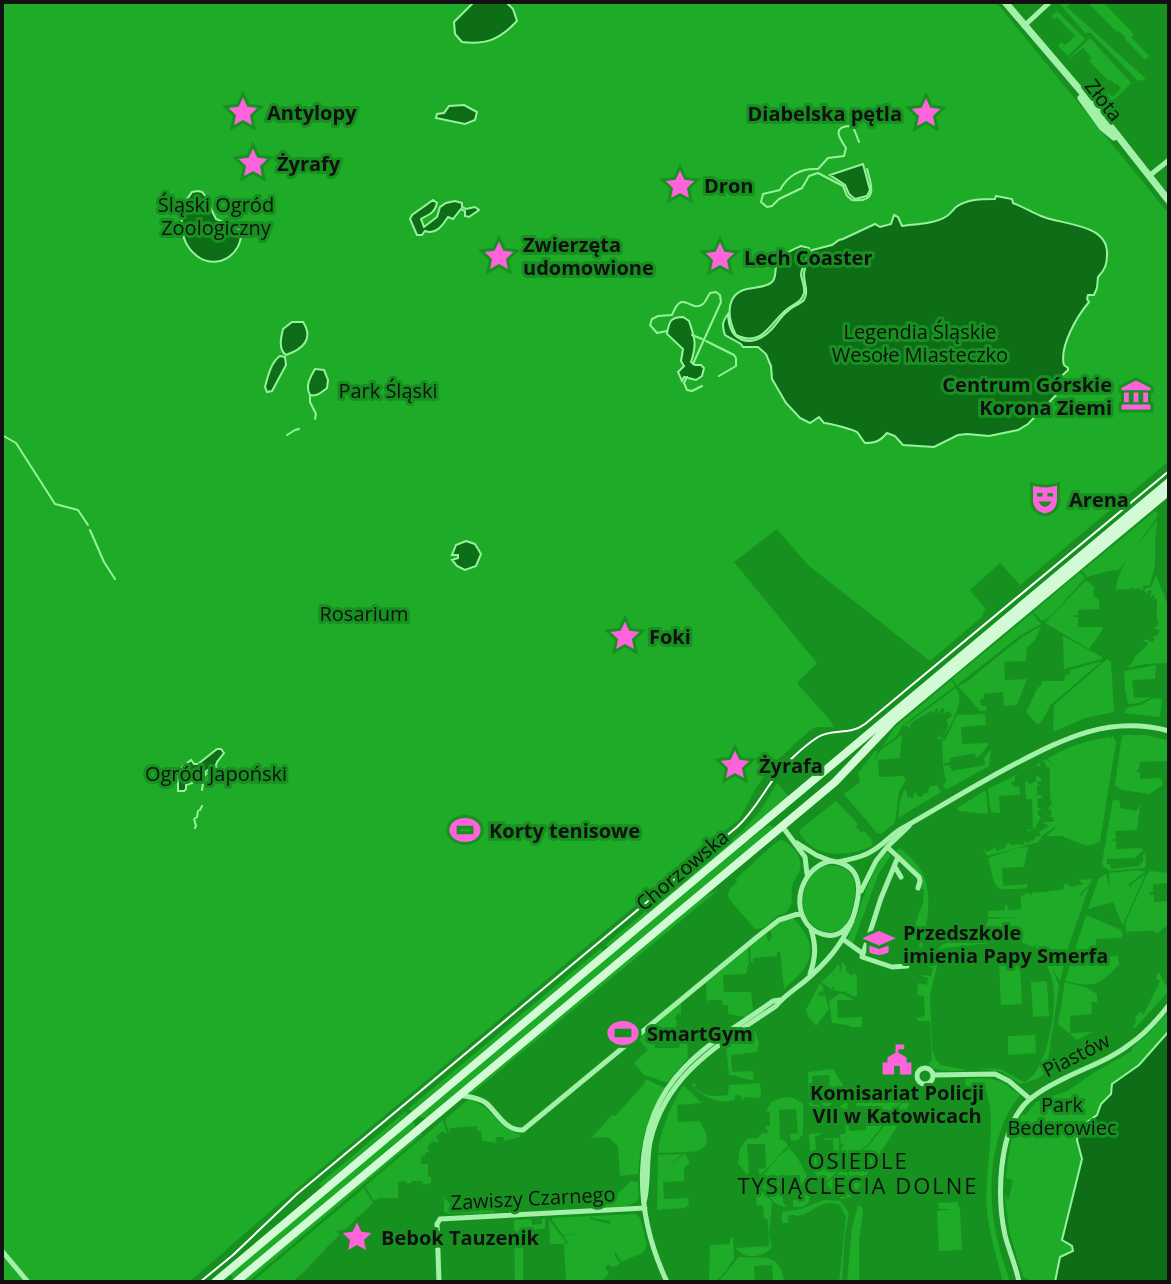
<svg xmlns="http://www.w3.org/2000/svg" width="1171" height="1284" viewBox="0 0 1171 1284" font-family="'Open Sans',sans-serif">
<rect width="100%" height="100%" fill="#169120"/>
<!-- green -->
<path fill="#1eab28" d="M2 2H996L1169 214V461L1020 585 1000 563 970 590 986 610 982 613 984 615 930 661 808 565 777 529 734 562 817 663 797 683 829 719 834 727H816L809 731 771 766 756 788 739 820 723 832 273 1209 189 1282H2Z
M1058 2H1072L1067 7 1146 79 1138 81 1091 33H1085Z
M1087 2H1103L1134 34 1131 37 1149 56 1145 60 1125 39 1126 38 1119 31 1117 32Z
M1057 11 1085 39 1068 56 1058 46 1061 42 1065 45 1075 36 1057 17 1054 19 1051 16Z
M1090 38 1131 83 1109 105 1103 98 1108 93 1113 97 1121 88 1116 83 1115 84 1111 80 1109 81 1089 61 1092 58 1083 48 1066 61Z
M1155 511 1158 514 1155 520 1119 570 1108 571 1087 577 1082 571Z
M1157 520C1157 528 1155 538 1155 547 1156 565 1155 567 1150 585L1144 586 1142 591 1139 588 1134 589 1131 587 1129 590 1120 589 1116 591C1117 564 1142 541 1157 520Z
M1080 572 1085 578 1052 615 1042 621 1033 612Z
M1156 575 1169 608V663L1145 664 1121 669 1129 667V665H1131L1135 657 1148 644 1147 642H1143L1146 639 1152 642 1155 639 1152 636H1157L1159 633V629H1154L1159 624 1157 618V599L1155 598 1153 602 1155 595 1154 594 1151 597 1150 596 1152 591 1149 590 1147 593 1144 591 1146 588 1151 587Z
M1086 580 1096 589 1093 590 1094 597 1099 600V609L1078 610V615H1074V617H1078V627H1102L1103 629 1089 649 1045 623Z
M1032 613 1041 624 1021 635 957 685 952 679Z
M1041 626 1035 640 1027 647 1026 661 1004 662 1005 680 1027 679 1017 705 1004 706 1003 692 984 694V699L980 700 981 706H987L986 711H980L958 686 965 683 1022 637Z
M1063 636 1102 657V659L1064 669Z
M1107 659 1111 662 1114 712 1085 718 1053 732 1054 705Z
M1102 661 1052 704H1051L1043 719 1038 725 1026 712 1038 687H1040L1042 681H1064L1065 675 1070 674V670Z
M1156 665 1155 679 1132 680 1134 698 1152 697 1139 703 1128 704 1125 690 1124 671Z
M951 680 955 686 902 726 897 736 883 746 894 728Z
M956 688C966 702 950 724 943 739H937L939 735 941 738H943L948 726 947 720 952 716 949 711 943 714 945 709 942 708 939 713H937L938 709 936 708 934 715 933 711H931L911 723 909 730 908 726H904Z
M1153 698 1161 699 1162 700 1160 717 1124 713 1128 707 1141 705Z
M985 714 986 725 961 727 962 744 987 743 988 745 981 754 976 758 975 753 950 758V762L943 764 942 741 945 740 957 715Z
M902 735 900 758 878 760 879 777 903 776 906 779 899 792 895 823 881 834 877 833 844 794 860 782 858 773 875 751H878L872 763 881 750Z
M1122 735H1146L1167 740V761L1140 762 1139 769 1137 770V772H1140V779L1161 778 1163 785 1149 794 1122 790 1115 785Z
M1113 736 1116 742 1100 842 1087 846 1061 836H1046L1055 829V827L1043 835 1038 842 988 856 983 850 984 849 986 852 993 849 994 847 997 851 1005 848 1008 843 1013 846 1015 844 1023 845 1025 843 1022 840 1028 843 1032 840 1035 841 1034 837 1041 836 1039 832 1048 826 1047 824H1043L1045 822H1052L1054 819 1053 817H1049L1052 814 1051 811 1052 810 1048 809 1052 804 1050 796V768L1046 766 1045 762H1040V766L1035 765 1015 776V781L1011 783 1014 787 1019 786 1020 795 999 796 1000 813 991 812 988 789 1047 759 1053 767 1048 758C1068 747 1087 740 1110 737L1111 739Z
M991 749 989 766 946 790 943 784 946 782 943 766 949 765 952 771 985 765 984 758Z
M1036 776 1040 777 1042 781 1037 782V784L1041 785 1037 786V795H1042V798L1037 799 1038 808 1043 809 1038 810V815L1041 817 1035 828 1028 832 1027 830 1033 829 1032 799H1026L1025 783 1027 781 1030 784 1036 781Z
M777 783 789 797 609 947 605 945 742 831 760 811Z
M937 785 941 792 898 818 900 801 904 790 907 792V797L913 798 914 793 917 792V796L921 797 925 793H928L929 787Z
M984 791 986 792 988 814 959 811 957 808Z
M1113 799 1120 801V808L1137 811 1139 806 1140 807 1137 830 1115 831 1116 839H1113V841H1116V849L1141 848 1143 850 1135 858 1107 859V864H1110L1111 869 1140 866V863L1143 862V855L1145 853 1146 865 1144 868 1111 871 1104 867 1102 863Z
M836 801 858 824 856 827 861 833 864 831 873 841 872 846C848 858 813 858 799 832L802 828Z
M769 825 773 826V829L769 832 426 1118H421L420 1115 422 1112 760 831Z
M781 840C792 844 803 856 800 869 798 876 794 879 792 886 791 895 794 902 788 910 782 917 784 912 777 916 773 919 768 925 763 928L755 929 729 899C726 891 732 887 737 882L736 879 775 843Z
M1028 847 1024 867 1002 868 1003 886 1028 884 1027 888C990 891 997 891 988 858L1017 848Z
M900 848C906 853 913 859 918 866 935 889 927 922 922 948L919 947 920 942 910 938 923 903 924 889 921 888 922 880 918 873 896 851Z
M886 852 891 855 878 875 853 944 847 940C861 910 866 879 886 852Z
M829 865C855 867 859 883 853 905 851 911 850 918 847 923 837 937 818 933 809 921 799 909 803 885 813 873 817 868 823 866 829 865Z
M1138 870 1145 872 1129 884 1130 888 1131 885 1145 874V875L1125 920 1124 926 1120 920 1113 902 1088 909 1099 878 1106 874 1110 888 1109 873Z
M1150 871 1169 873V883L1153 884V892H1150V895H1154V902L1169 901V920L1167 922 1169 924 1156 934V932C1146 929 1138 933 1128 931L1126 934V921L1147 874Z
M1092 879 1090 884 1079 895 1080 896 1089 887 1069 945 1060 981 1053 970 1059 986 1046 1073 1037 1079 1020 1084 1002 1072 978 1068 1000 1069 1024 1082C1046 1074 1055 1016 1054 994 1054 980 1046 957 1035 948L1037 944 1033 947 1022 942 1009 941 945 948 941 950 930 994 932 1049 935 1058 940 1065 961 1069 964 1068 963 1071C950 1071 935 1073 928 1063L932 1061 930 1021H918L917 1018 925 1016 924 996 917 995 918 983 927 985 928 978 921 976 922 975 931 976 933 968 923 965 924 960 942 945 962 937 977 940 1020 937V936L1004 934 1003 936H986L985 923 987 924 988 919 1022 918 988 917V911L1005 910V905H1007L1008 910 1021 909V896L1025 895 1021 894 1030 893 1032 896V893L1035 892C1045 893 1052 890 1063 890L1065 883 1072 887 1077 885H1082L1083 884 1079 880Z
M717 891 470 1095 468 1094 706 895Z
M1086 915 1121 930 1123 935 1120 938 1096 939V947H1093V949L1096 950 1097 957 1118 956 1119 964C1099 986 1094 988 1065 981Z
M793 918C821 948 813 965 784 989L780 951 777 953V956L753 958V962H751L750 946 766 933 768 941H770L772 936 770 930 780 923Z
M601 948 603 952 412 1111 408 1109Z
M748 948 749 962 746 974 723 975 724 992H751L753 1011 745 1017 728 1014V1005H723L722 1000H708L707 1005 706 983Z
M842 962 847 967 845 970 852 976 854 973 857 976V997L846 993 845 990 844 992 833 990 836 985 831 989 821 982 831 973 835 976 832 972 839 964 840 971H841Z
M1020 963 1022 1004 1001 1005 999 964Z
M1159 972 1169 991 1134 1029 1133 1026 1136 1023 1135 1018 1139 1012 1144 1014 1160 981 1156 978Z
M1047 981 1049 1016 1033 1017 1031 982Z
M1065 982 1085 987 1097 994V1002H1091L1092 1014 1070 1016V1033L1093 1032 1077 1040 1058 1024Z
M820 983 822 985 824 991 819 992V996L825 995 829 1009 816 1026 808 1016 806 1010Z
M841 993 854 1000H837L838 1018 862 1017V1027H851L848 1025 832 1023 829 1001Z
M681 1003V1015L678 1013 674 1019 677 1021 676 1029 654 1031 655 1048H679L680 1040H687L688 1058 668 1082C660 1083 654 1075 645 1076L634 1063 648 1050 639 1039Z
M1169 1011V1031L1139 1065 1112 1083 1111 1094 1101 1104 1097 1115 1083 1125 1079 1131 1077 1140 1082 1159 1062 1240 1072 1246 1073 1251 1060 1257 1055 1282H1034L1023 1277 1009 1231 1005 1196 1007 1194 1006 1199H1009L1013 1180 1006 1178C1008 1156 1011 1133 1022 1114L1025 1115 1036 1102 1067 1091 1095 1072 1132 1051V1048L1148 1034Z
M755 1031 759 1043 757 1052 731 1055 732 1072 753 1071 754 1080C743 1080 738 1075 729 1075L726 1047Z
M1035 1035 1036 1053 1008 1055V1036Z
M833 1069 844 1087 841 1095 829 1106 823 1107 821 1100 830 1099 829 1075 812 1076 813 1105H819L820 1108 811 1107 809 1104 808 1072Z
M965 1079C979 1079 993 1076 1005 1084 1011 1088 1015 1092 1021 1094 1016 1101 1010 1108 1007 1115 990 1150 988 1196 996 1233 999 1250 1005 1266 1010 1282H1003C997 1258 989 1234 987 1209 983 1169 1000 1121 984 1086L966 1087Z
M648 1080 665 1088C648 1115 640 1143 638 1174L620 1176 618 1146 608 1137 591 1138 612 1115 615 1116 645 1083 644 1081Z
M760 1083 761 1096 759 1098 745 1097 742 1101 741 1096 736 1095 734 1101 733 1100C720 1104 703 1099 691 1084H696L695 1088C705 1097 715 1097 728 1095L729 1085Z
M684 1086 702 1103 677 1105 678 1122 700 1121 706 1133 707 1143C703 1149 697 1152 690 1152L689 1149V1152L658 1153C660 1131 670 1108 682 1087Z
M903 1089 907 1095 890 1116 887 1112H884V1115L889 1117 869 1143 845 1165 842 1163 841 1147 845 1145 841 1144 840 1135 846 1133 843 1108 840 1107 847 1100 849 1131 866 1130 865 1106H856L861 1092Z
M908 1096 911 1099 906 1112 856 1192 846 1166 870 1144 890 1118 893 1121H896V1118L891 1117Z
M785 1097 794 1098 803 1104V1134L798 1140 791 1141 790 1134 798 1133 796 1109 779 1110 780 1139 786 1142 788 1146C778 1155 770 1167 760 1175L758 1169 766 1168 765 1144H747L749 1173 746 1174 738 1163 740 1148 747 1139 758 1138 763 1132 766 1134 768 1131 765 1128 766 1126H770V1112L766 1111 771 1102Z
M468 1100C491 1103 498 1130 520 1134V1137L505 1141 503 1137H497L495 1140 498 1143 482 1141 481 1131H478L477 1126 450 1128 449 1133 445 1119Z
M406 1111 407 1115 322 1187 319 1184Z
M443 1120 447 1134 442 1131 436 1137 439 1141 437 1143 433 1141 427 1147 430 1152 425 1153V1156L421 1157V1164H428V1177H431V1183L423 1185 422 1181H412L411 1183 407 1184 406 1181 398 1182V1198H379L374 1201 365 1186Z
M411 1122H414L415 1126 413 1128 234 1280 230 1274Z
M821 1133 820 1135 815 1136 817 1165 834 1164 833 1139 824 1140 825 1138H839V1170L825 1183 811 1170 809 1134Z
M417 1134H423L248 1282H242L415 1136 417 1138 419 1136Z
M789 1148C803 1162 812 1183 809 1202L803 1207H793V1200L801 1199 800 1175 782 1176 783 1203 788 1207C773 1207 764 1192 760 1179L779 1156Z
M682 1154 667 1168 684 1154 686 1155 690 1164 686 1165 684 1168V1181L663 1182 664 1199 688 1198 689 1205 684 1208 657 1210 658 1155Z
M845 1167 855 1196 841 1199 826 1184Z
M631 1181 638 1182 639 1197 636 1202 627 1206 599 1207 613 1198Z
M364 1188 373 1203 328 1246 304 1272 292 1282H252Z
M762 1191 772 1202 769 1234 772 1248C762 1257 745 1261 736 1248L769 1246 768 1220 764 1218 763 1205H757L756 1195Z
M444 1198 453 1206H498L494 1213 451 1214 444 1212Z
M824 1200 840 1201 849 1213 845 1235 842 1282H839L846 1217 840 1205C818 1197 814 1215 795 1216V1215H788V1223H782V1212L801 1209Z
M957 1202 960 1209 962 1250 939 1251 937 1211 952 1209H939L938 1203Z
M858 1205 862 1207 863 1212 859 1240V1282H847L852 1228Z
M636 1214 640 1218 647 1245 644 1252 622 1262 615 1252V1256L620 1263 615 1267 614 1266 612 1267 609 1264 605 1267 609 1273 601 1282H566L564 1244H550L549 1220 565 1241V1244H568L564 1236 576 1234 563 1235 552 1220V1218L590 1216V1219L610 1224V1221L591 1218V1216Z
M545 1218V1229L523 1230V1282H515L514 1220 531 1219 532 1225 542 1224V1219Z
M730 1238H733L734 1258C728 1267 721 1282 709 1282L710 1245 730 1244Z
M739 1257C762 1259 780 1251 784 1282H773L772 1265 754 1266 755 1282H718Z"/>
<!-- water -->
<path fill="#0e6e17" stroke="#96f39b" stroke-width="2" d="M474 2H506L513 9 517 21C500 39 487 45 462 42L455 34 454 22Z
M464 105 477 112 475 120 465 124 436 118 437 114 444 113 449 106Z
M863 164 870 190 867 196 855 199 849 194 845 185 830 175Z
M198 191 202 192 206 197 204 201 208 203 216 219 235 227 241 231C243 255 216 271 197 256 177 241 178 209 192 192Z
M996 196 1012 199 1013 203C1023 207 1032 212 1041 216 1061 225 1109 223 1107 255 1107 264 1105 270 1098 277L1097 288 1094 295H1088L1087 299 1089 302C1077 316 1059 347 1064 365L1068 368V370L1054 383 1057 394 1028 424 1018 430 989 436 967 434 958 435 934 447 903 445 895 436 887 433C880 441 876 443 865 443 862 440 860 435 857 432 854 430 830 423 824 423L819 417 810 423 800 418 786 403 772 379 771 366 766 354 758 347H743L741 344 725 335C722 326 722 322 728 314 729 343 751 349 771 330 777 324 781 316 788 311 792 307 800 304 804 300 809 292 804 283 804 275 804 266 809 258 812 250L832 245 839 240 843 239 875 224 880 227 891 224 894 215 898 217 902 226C916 224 935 224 947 216 950 214 954 209 956 207 967 199 982 199 995 199Z
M433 200 437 203C435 213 428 215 421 219L424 227 437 217 440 207 446 203 455 201 462 203V207L466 209 475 207 479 210 469 217 465 216V211L461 209 453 219 448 217C442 226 436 235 425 231L422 235H417L410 219 412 215Z
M801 246 809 248 810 252C807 258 801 268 801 275 802 281 805 287 804 293 802 302 792 305 786 310 770 323 762 348 736 335 727 318 725 294 747 289 755 287 765 288 772 282 777 277 774 271 777 264 781 254 792 250 801 246Z
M683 317 689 321C695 339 697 344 691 362L695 365H701L704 368 702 376 696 380 684 377 682 381 678 372 684 366 681 361 683 349 667 334C669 322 670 317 683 317Z
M292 322H303C314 339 303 349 286 355 278 349 281 338 283 329Z
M280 356 285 357 286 365 272 391 267 392 265 387C268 376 271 362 280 356Z
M315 369 324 370 328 380 327 388C322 392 317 397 310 395 305 386 310 378 315 369Z
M466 541 475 544 481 554 476 566 465 570 457 566 452 560 458 558V555H452L456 545Z
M217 749H221L224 753 217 762 215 768 226 769 218 774 216 770 212 771 209 769 203 774H206L202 778 198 775 193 777 192 783 186 785V789L184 791H178C179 770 171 776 191 760L194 764H198Z
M1169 1031V1282H1055L1060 1257 1073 1251 1072 1246 1062 1240 1082 1159 1077 1140 1079 1131 1083 1125 1097 1115 1101 1104 1111 1094 1112 1084 1139 1065Z"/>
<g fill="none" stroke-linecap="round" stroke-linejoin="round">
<!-- stream -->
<path stroke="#96f39b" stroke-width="2" d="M859 142 854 129 850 126C831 127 840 139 846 148L844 156 828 158 818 169C800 168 788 175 780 190L763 194 761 202 767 207 772 206 779 199 802 188 809 176 818 173 843 186 847 196 852 200C878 203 872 186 867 169
M667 331 657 333 650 325 652 319 658 316 672 315C683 287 690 314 703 304 706 301 708 296 710 293L716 292 720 295 721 302 693 364
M692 335 702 339
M706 341 734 355 736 358V366L719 376
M687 377 684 383 687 390 692 391 702 386
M310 395V402L316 414 315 419
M2 435 16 443 55 504 78 510 88 525
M287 435 295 430 299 429
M90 530 104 562 115 579
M220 772 223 775 224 771
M202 790 204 776
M200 810 202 806
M195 828 196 826 194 819 197 817 198 811"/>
<!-- minor -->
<path stroke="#a3f0a9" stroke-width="5" d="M1024 26 1050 2
M1149 176 1169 160
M782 826 805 857 807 874
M797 843 816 855 831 861
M887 847 898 857 881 898 862 957 892 967 907 966
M898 857 919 877 920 881 918 888
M832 861C859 865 862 884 856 907 854 915 852 923 845 929 832 942 811 933 804 919 792 896 807 864 832 861Z
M838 862C849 859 862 858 872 851 883 845 891 835 901 829 938 808 975 785 1013 765 1065 738 1109 715 1169 731
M895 867 901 877
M861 891 876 861 887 847 909 826
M844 940 862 953
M810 974C816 957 816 945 811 929
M917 1076a8 8 0 1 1 16 0a8 8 0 1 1-16 0Z
M933 1075 995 1074 1009 1081 1030 1099
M459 1095C468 1097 478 1097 486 1103 498 1113 505 1131 523 1130L756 938 779 920 801 913
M644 1203C649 1183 646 1162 650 1142 666 1072 722 1043 776 1006 784 996 795 989 805 981 826 963 841 946 852 921
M2 1251 28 1282
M439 1282 437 1224 440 1219 645 1208
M667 1282C635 1214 628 1126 684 1068 709 1041 743 1023 773 1001L780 1000
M1019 1282C1016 1266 1009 1251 1005 1235 997 1198 998 1135 1024 1105 1035 1093 1051 1085 1065 1078 1087 1067 1111 1059 1130 1044 1145 1034 1158 1019 1169 1005"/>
<!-- tertiary -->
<path stroke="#a3f0a9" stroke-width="7" d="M1005 2 1103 117 1169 201
M1081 98 1102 127 1114 137"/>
<!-- secondary -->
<path stroke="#d2fbd5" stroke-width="8" d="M215 1282 1169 482
M236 1282 835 782 893 721 1169 491"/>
<!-- tram -->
<path stroke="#fff" stroke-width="2" d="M200 1282 233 1255 297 1194 737 827C752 813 761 797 772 781 783 766 801 748 818 737 833 728 849 736 865 724L1169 471"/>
</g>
<!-- icons -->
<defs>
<g id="sight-bare" transform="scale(2.4)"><path d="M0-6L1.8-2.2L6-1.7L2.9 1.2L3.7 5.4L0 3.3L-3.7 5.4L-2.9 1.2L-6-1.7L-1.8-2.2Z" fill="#ff63db" stroke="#169120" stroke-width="2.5" paint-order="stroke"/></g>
<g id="museum-bare" transform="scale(2.4)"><path d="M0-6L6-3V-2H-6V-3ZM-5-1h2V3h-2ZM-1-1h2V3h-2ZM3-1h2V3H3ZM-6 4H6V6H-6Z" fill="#ff63db" stroke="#169120" stroke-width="2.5" paint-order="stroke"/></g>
<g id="theatre-bare" transform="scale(2.4)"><path d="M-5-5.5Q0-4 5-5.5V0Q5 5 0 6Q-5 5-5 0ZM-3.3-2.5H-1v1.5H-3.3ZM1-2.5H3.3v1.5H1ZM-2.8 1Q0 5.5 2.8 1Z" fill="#ff63db" stroke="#169120" stroke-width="2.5" paint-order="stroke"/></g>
<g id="stadium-bare" transform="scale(2.4)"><path d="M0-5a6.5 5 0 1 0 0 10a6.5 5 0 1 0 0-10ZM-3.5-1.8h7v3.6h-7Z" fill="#ff63db" stroke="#169120" stroke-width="2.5" paint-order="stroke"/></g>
<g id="school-bare" transform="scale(2.4)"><path d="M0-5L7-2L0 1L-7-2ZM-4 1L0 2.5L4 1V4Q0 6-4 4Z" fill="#ff63db" stroke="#169120" stroke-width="2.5" paint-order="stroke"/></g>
<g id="civic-bare" transform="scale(2.4)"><path d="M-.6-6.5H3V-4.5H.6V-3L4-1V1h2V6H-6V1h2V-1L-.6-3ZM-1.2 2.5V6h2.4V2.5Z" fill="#ff63db" stroke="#169120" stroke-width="2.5" paint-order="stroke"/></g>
</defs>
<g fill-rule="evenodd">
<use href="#sight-bare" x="243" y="112"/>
<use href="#sight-bare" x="926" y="113"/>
<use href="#sight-bare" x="253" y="163"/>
<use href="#sight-bare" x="680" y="185"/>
<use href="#sight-bare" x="499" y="256"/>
<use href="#sight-bare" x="720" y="257"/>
<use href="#museum-bare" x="1136" y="395"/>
<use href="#theatre-bare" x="1045" y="499"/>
<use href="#sight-bare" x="625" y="636"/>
<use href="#sight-bare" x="735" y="765"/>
<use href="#stadium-bare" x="465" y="830"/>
<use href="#school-bare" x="879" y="943"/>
<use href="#stadium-bare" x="623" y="1033"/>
<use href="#civic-bare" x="897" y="1060"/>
<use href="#sight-bare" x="357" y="1237"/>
</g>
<g text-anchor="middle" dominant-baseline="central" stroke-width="6" stroke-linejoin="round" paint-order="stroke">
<!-- street labels -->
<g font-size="20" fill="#111" stroke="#169120">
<text transform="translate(1104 100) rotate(52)">Złota</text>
<text transform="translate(682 870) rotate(-40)">Chorzowska</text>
<text transform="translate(1076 1055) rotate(-27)">Piastów</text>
<text transform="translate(533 1198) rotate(-3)">Zawiszy Czarnego</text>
</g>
<!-- poi labels -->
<g font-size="20" font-weight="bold" fill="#111" stroke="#169120" text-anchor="start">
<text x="267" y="112">Antylopy</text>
<text x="902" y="113" text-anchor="end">Diabelska pętla</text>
<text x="277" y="163">Żyrafy</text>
<text x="704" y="185">Dron</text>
<text x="523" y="244">Zwierzęta<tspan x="523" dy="23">udomowione</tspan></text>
<text x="744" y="257">Lech Coaster</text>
<text x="1112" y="384" text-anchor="end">Centrum Górskie<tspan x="1112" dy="23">Korona Ziemi</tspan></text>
<text x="1069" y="499">Arena</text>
<text x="649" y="636">Foki</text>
<text x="759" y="765">Żyrafa</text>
<text x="489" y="830">Korty tenisowe</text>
<text x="903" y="932">Przedszkole<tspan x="903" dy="23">imienia Papy Smerfa</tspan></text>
<text x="647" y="1033">SmartGym</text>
<text x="897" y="1092" text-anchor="middle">Komisariat Policji<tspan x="897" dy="23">VII w Katowicach</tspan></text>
<text x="381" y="1237">Bebok Tauzenik</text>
</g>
<!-- park labels -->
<g font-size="20" fill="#111" stroke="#169120">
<text x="216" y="204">Śląski Ogród<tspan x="216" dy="23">Zoologiczny</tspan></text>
<text x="920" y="331">Legendia Śląskie<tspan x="920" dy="23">Wesołe Miasteczko</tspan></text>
<text x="388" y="390">Park Śląski</text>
<text x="364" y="613">Rosarium</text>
<text x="216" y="773">Ogród Japoński</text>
<text x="1062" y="1104">Park<tspan x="1062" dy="23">Bederowiec</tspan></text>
</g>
<!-- neighbourhood labels -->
<g font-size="22" letter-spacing="2" fill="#111" stroke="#169120">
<text x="858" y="1160">OSIEDLE<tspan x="858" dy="25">TYSIĄCLECIA DOLNE</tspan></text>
</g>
</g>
<!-- border -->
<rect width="1171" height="1284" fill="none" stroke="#111111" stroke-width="8"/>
</svg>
